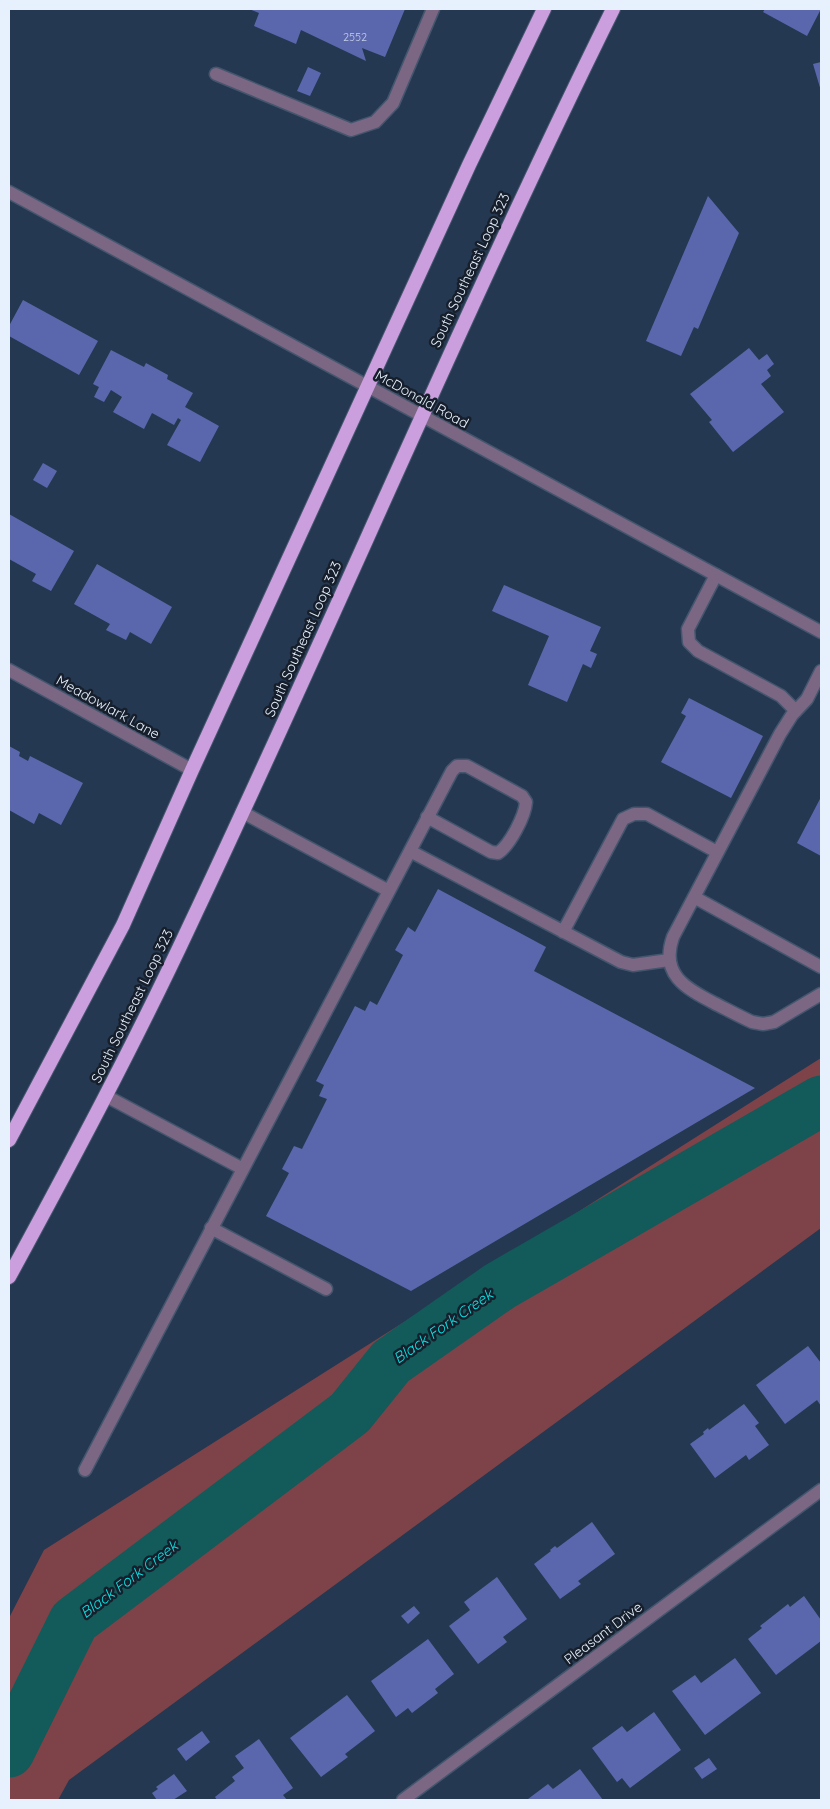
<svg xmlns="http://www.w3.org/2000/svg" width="830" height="1809" viewBox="0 0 830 1809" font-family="Quicksand,sans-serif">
<rect width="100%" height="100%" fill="#253851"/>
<!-- green -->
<path fill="#7e4348" d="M821 1058V1228L69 1780 58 1800H9V1618L44 1550Z"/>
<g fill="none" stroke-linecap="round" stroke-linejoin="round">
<!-- river -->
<path stroke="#135a5a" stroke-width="51" d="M9 1752 74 1621 350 1413 391 1362 500 1286 821 1101"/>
</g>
<!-- building -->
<path fill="#5b67ad" d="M249 9H405L385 57 362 48 366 61 301 30 296 44 254 26 259 13Z
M765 9H821L807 36 763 12Z
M821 62V91L813 64Z
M308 67 321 73 310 96 297 91Z
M708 196 739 233 698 329 694 327 681 356 646 341Z
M23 300 98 341 79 375 9 336V326Z
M749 348 759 360 767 354 774 364 767 370 771 376 761 384 784 412 733 452 709 422 712 420 690 394Z
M111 350 144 367 146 363 168 375 167 379 193 393 185 407 219 426 200 462 167 445 181 420 178 418 174 425 152 413 144 429 113 412 122 397 111 390 104 402 94 397 99 387 93 384Z
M43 463 57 471 47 488 33 480Z
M9 514 74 551 51 591 32 581 36 574 9 559Z
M97 564 172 607 151 644 130 632 126 640 106 630 110 624 74 604Z
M504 585 601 627 590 651 597 654 591 668 583 664 567 702 528 685 549 636 492 611Z
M689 698 763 736 731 798 661 762 686 716 681 713Z
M9 746 20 752 19 756 28 761 30 756 83 783 61 825 39 813 34 824 9 810Z
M821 797V856L797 843Z
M438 889 546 947 534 971 755 1088 411 1291 266 1216 289 1173 282 1169 294 1146 302 1149 327 1099 319 1096 324 1085 316 1081 355 1006 365 1011 370 1001 377 1005 403 955 395 950 408 927 415 932Z
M808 1346 821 1363V1406L817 1400 785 1424 756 1385Z
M744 1404 759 1423 755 1426 769 1445 749 1460 746 1455 715 1478 690 1444 704 1434 703 1432 708 1428 709 1430Z
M592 1522 615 1554 578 1581 581 1584 560 1599 534 1564 551 1551 550 1550 555 1546 557 1548Z
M497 1577 527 1619 503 1637 507 1642 478 1664 449 1626 470 1610 464 1602Z
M804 1596 821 1620V1641L776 1675 748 1639 762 1628 760 1626 788 1604 790 1607Z
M414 1606 420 1613 408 1624 401 1616Z
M428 1639 454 1674 435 1689 438 1693 412 1713 408 1708 396 1717 371 1681Z
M735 1658 761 1693 705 1735 672 1691 695 1675 701 1683Z
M347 1695 375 1731 345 1754 348 1757 321 1777 290 1738Z
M654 1712 681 1750 630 1788 622 1778 617 1782 592 1748 622 1726 627 1732Z
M202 1731 210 1742 186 1761 177 1749Z
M259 1739 293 1788 283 1795 287 1800H217L215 1797 235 1781 232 1777 244 1768 235 1756Z
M709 1758 717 1769 702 1779 694 1768Z
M580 1769 603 1800 528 1799 548 1784 553 1789Z
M174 1774 187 1791 173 1800H157L152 1793 158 1789 156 1787Z"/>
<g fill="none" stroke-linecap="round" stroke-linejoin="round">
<!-- service casing -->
<g stroke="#44566d" stroke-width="15">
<path id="service" d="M216 74 351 130 375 122 393 103 433 9
M716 575 688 629 689 642 698 651 781 696 796 711
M821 671 807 699 792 715 780 734 673 937C660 974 685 988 714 1003 726 1009 739 1016 752 1022L763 1024 774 1022 821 994
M242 812 389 891
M410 851 621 962 633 965 669 960
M694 897 821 967
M563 932 623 819 634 814H647L717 852
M106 1096 243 1169
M211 1228 326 1289
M85 1470 452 771 457 766H467L522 796 526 802C525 816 510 845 498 853L491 852 427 817"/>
</g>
<!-- minor casing -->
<g stroke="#44566d" stroke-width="15">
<path id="minor" d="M9 670 192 770
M403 1800 821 1490"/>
</g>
<!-- tertiary casing -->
<g stroke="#44566d" stroke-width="15">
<path id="tertiary" d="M9 192 821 632"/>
</g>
<!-- trunk casing -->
<g stroke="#44566d" stroke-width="16">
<path id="trunk" d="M9 1140 123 925 192 770 469 165 544 9
M9 1277C72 1161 134 1045 190 925 334 621 464 310 613 9"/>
</g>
<!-- service -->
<use href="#service" stroke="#7b6784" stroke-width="12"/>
<!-- minor -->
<use href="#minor" stroke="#7b6784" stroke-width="12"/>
<!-- tertiary -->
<use href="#tertiary" stroke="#7b6784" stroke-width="12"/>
<!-- trunk -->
<use href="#trunk" stroke="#cb9ede" stroke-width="14"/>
</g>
<g text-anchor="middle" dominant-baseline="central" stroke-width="5" stroke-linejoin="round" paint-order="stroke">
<!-- number labels -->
<g font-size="11" fill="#c4ceea">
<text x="355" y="37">2552</text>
</g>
<!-- street labels -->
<g font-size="14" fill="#e7f1fe" stroke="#161f2b">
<text transform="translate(470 270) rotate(-65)">South Southeast Loop 323</text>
<text transform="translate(422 399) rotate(29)">McDonald Road</text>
<text transform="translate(303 639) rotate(-66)">South Southeast Loop 323</text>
<text transform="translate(108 707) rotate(29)">Meadowlark Lane</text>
<text transform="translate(132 1006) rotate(-64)">South Southeast Loop 323</text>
<text transform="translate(603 1633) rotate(-37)">Pleasant Drive</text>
</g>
<!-- water labels -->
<g font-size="15" font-style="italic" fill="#09e2e3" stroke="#161f2b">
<text transform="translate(443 1326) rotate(-35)">Black Fork Creek</text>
<text transform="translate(129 1579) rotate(-37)">Black Fork Creek</text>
</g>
</g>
<!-- border -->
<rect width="830" height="1809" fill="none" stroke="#e7f1fe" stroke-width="20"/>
</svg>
